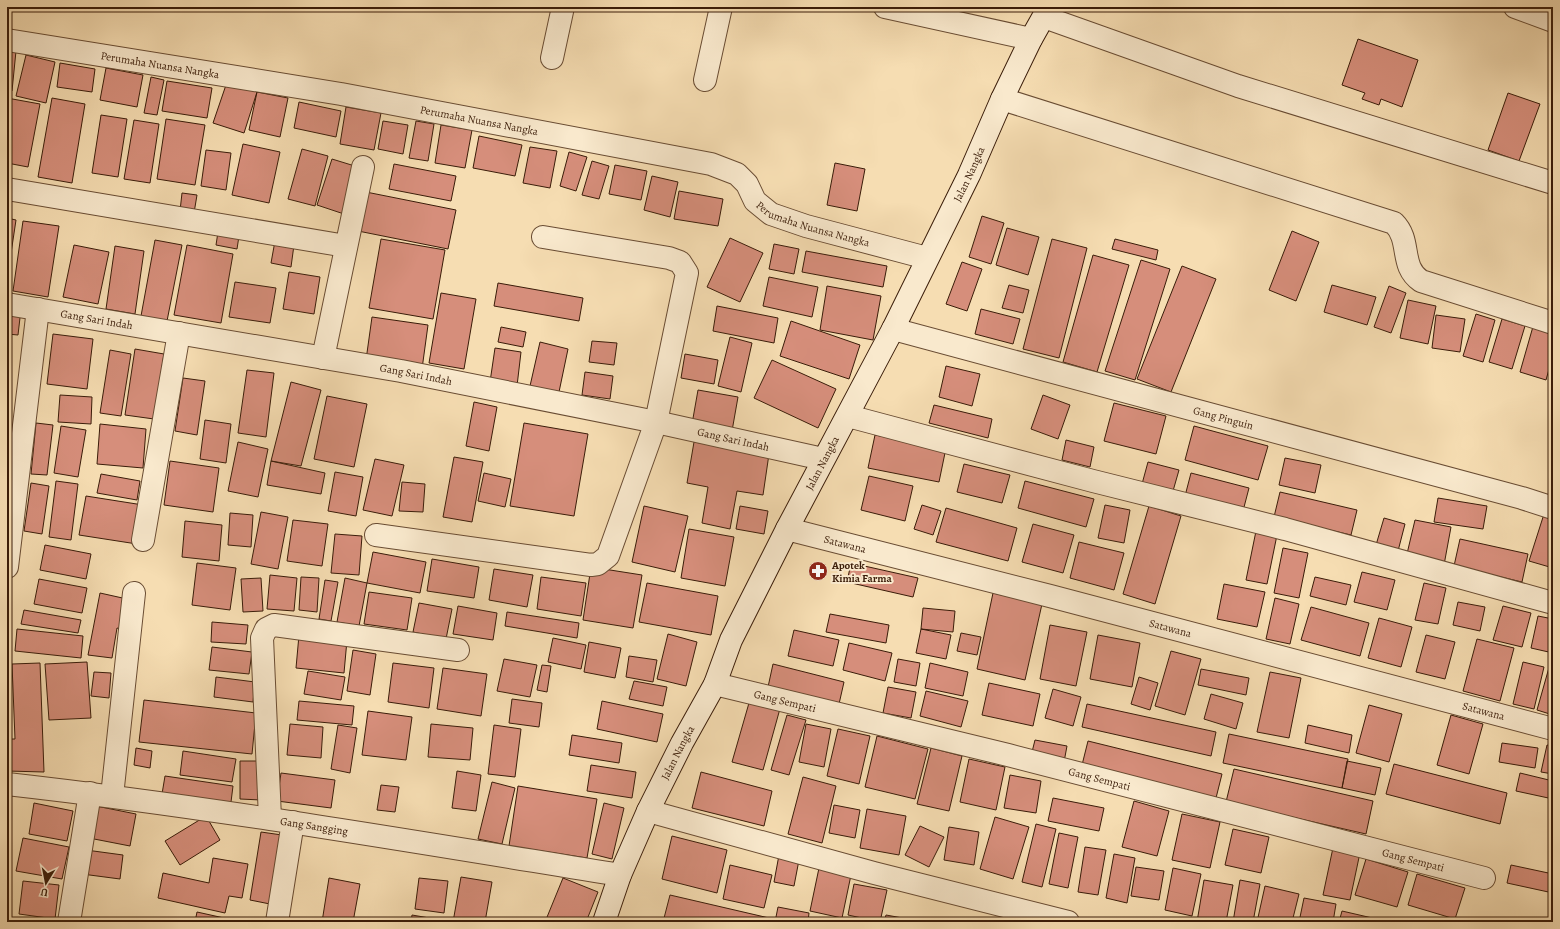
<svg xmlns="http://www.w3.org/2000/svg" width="1560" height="929" viewBox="0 0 1560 929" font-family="Alegreya,serif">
<rect width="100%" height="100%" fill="#f6ddb2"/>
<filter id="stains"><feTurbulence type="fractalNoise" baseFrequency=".005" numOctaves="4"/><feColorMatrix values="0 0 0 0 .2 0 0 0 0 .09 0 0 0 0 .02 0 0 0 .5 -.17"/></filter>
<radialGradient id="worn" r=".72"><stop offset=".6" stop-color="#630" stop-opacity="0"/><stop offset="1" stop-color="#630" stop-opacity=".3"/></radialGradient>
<!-- building -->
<path fill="#d68e7b" stroke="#3a1c09" d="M1358 39 1418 60 1402 107 1381 99 1379 105 1362 99 1365 93 1342 85Z
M7 50 16 51 12 91H7Z
M26 55 55 62 46 103 16 96Z
M60 63 95 69 92 92 57 87Z
M106 68 143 75 137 107 100 100Z
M151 77 164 80 157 115 144 113Z
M167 81 212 88 207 118 162 111Z
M227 82 257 92 244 133 213 123Z
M257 92 288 98 280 137 249 130Z
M1508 93 1540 104 1519 161 1488 150Z
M7 98 40 104 28 167 7 163Z
M52 98 85 104 72 183 38 177Z
M299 102 341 111 336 137 294 128Z
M346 107 381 113 374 150 340 144Z
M101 115 127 119 118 177 92 173Z
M166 119 205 125 195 185 157 179Z
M134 120 159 124 150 183 124 179Z
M383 121 408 125 403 154 378 149Z
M416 121 434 124 428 161 409 158Z
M441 125 472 130 465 168 435 163Z
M479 136 522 145 515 176 473 168Z
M243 144 280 152 269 203 232 195Z
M530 147 557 151 550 188 523 183Z
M302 149 328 156 315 206 288 199Z
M206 150 231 153 226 190 201 186Z
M569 152 587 157 576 191 560 186Z
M332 159 358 167 344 214 317 205Z
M592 161 609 166 599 199 582 195Z
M835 163 865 169 857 211 827 205Z
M394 164 456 176 451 201 389 189Z
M615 165 647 171 641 200 609 194Z
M652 176 678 182 670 217 644 210Z
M679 191 723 199 718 226 674 219Z
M366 192 456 210 448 249 358 231Z
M182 193 197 195 194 213 180 211Z
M982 216 1004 223 991 264 969 257Z
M7 218 16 220 7 280Z
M23 221 59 226 48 297 13 291Z
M1007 228 1039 237 1028 275 996 265Z
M1292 231 1319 242 1296 301 1269 290Z
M218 232 239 236 237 249 216 245Z
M730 238 763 253 740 302 707 287Z
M381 239 445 250 433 319 369 308Z
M1052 239 1087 248 1059 358 1023 349Z
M1115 239 1158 250 1156 260 1112 249Z
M155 240 182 245 167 321 141 316Z
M275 241 294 245 291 267 271 263Z
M774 244 799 249 794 274 769 269Z
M74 245 109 252 98 304 63 297Z
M187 245 233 254 221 323 174 315Z
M115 246 144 251 135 314 106 309Z
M806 251 887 266 883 287 802 272Z
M1093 255 1129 265 1097 372 1063 362Z
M1141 260 1170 269 1135 380 1105 371Z
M962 262 982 269 967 311 946 304Z
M1182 266 1216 279 1171 392 1137 379Z
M289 272 320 277 314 314 283 309Z
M769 277 818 287 812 317 763 306Z
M235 282 276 288 270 323 229 317Z
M498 283 583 298 579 321 494 306Z
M1009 285 1029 290 1023 313 1002 308Z
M1332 285 1376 297 1367 325 1324 312Z
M827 286 881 296 873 340 820 330Z
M1389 286 1406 293 1391 333 1374 327Z
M441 293 476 299 464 369 429 363Z
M1408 300 1436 306 1428 344 1400 338Z
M717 306 778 318 774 343 713 331Z
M7 307 21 309 18 335 7 334Z
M981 309 1020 319 1013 344 975 334Z
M1476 314 1495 320 1483 362 1463 356Z
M1436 315 1465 319 1460 352 1432 348Z
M372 317 428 325 422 369 366 360Z
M1502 319 1525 326 1512 369 1489 362Z
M791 321 860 345 849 379 780 356Z
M1534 323 1553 329V355L1546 380 1520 372Z
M501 327 526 332 523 347 498 342Z
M53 334 93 339 87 389 47 384Z
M730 337 752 343 741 392 718 386Z
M592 341 617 343 614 365 589 362Z
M540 342 568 349 559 392 530 386Z
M495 348 521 352 517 386 490 382Z
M135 349 164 354 154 419 125 415Z
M110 350 131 354 121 416 100 413Z
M7 353H11L7 379Z
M685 354 718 360 714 384 681 378Z
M772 360 836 389 818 428 754 398Z
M946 366 980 374 972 406 939 397Z
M247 370 274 373 266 437 238 433Z
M585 372 613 376 610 399 582 395Z
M183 378 205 381 197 435 175 431Z
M291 382 321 390 301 466 271 461Z
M7 387 10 388 7 407Z
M698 390 738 397 732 431 692 424Z
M60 395 92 397 91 424 58 422Z
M1043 395 1070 405 1058 439 1031 429Z
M327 396 367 404 354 467 314 459Z
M474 402 497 407 489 451 466 446Z
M1114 403 1166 416 1156 454 1104 441Z
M934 405 992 419 988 438 929 423Z
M205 420 231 424 226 463 200 459Z
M36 423 53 425 47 475 31 474Z
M524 423 588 434 574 516 510 506Z
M100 424 146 429 143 468 97 464Z
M61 426 86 430 78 477 54 473Z
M1194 426 1268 446 1258 480 1185 460Z
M875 435 946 448 939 482 868 468Z
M1066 440 1094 447 1090 467 1062 460Z
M238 442 268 449 258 497 228 491Z
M694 442 769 454 763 495 737 491 730 529 702 523 708 487 687 483Z
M454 457 483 462 472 522 443 517Z
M1285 458 1321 465 1315 493 1279 485Z
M375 459 404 465 392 516 363 510Z
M170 461 219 468 213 512 164 505Z
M271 461 325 473 321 494 267 485Z
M1148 462 1179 470 1173 491 1142 484Z
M964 464 1010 475 1002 503 957 492Z
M335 472 363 477 356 516 328 511Z
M484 473 511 479 505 507 478 501Z
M1191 473 1249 488 1243 511 1185 496Z
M101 474 140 481 137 500 97 493Z
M869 476 913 486 905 521 861 510Z
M56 481 78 484 71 540 49 537Z
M1025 481 1094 499 1086 527 1018 508Z
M402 482 425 484 423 512 399 511Z
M31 483 49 486 42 534 24 531Z
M1280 492 1357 510 1351 535 1274 517Z
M86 496 143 505 137 544 79 535Z
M1438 498 1487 506 1483 529 1434 522Z
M922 505 941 511 933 535 914 529Z
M1105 505 1130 510 1124 543 1098 538Z
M644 506 688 516 675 572 632 562Z
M740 506 768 511 764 534 736 529Z
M1149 506 1181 516 1155 604 1123 594Z
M946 508 1017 528 1008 561 936 542Z
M261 512 288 517 278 569 251 564Z
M230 513 253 515 251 547 228 545Z
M1544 514 1553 517V568L1529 561Z
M1384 518 1405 524 1398 551 1376 545Z
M293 520 328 524 322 566 287 561Z
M1415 520 1451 527 1444 565 1406 558Z
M185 521 222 525 219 561 182 557Z
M1033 524 1074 535 1063 573 1022 562Z
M689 529 734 537 725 586 681 578Z
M1256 531 1277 535 1267 584 1246 580Z
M335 534 362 536 359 575 331 573Z
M1460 539 1528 554 1522 582 1454 566Z
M1079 542 1124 553 1114 590 1070 578Z
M45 545 91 554 86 579 40 570Z
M1283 548 1308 553 1299 598 1274 593Z
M373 552 426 562 420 593 367 583Z
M432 559 479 567 474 598 427 591Z
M197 563 236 568 230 610 192 605Z
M851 563 918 578 913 597 847 582Z
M591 567 642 575 633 628 583 620Z
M494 569 533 575 527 607 489 600Z
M1362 572 1395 580 1387 610 1354 602Z
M270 575 297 578 294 611 267 609Z
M301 577 319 578 317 612 299 610Z
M541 577 586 583 581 616 537 609Z
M1315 577 1351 585 1346 605 1310 596Z
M261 578 263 611 243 612 241 579Z
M345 578 367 583 359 626 337 622Z
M39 579 87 588 82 613 34 604Z
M325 580 338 582 331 621 319 619Z
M647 583 718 596 711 635 639 622Z
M1424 583 1446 588 1438 624 1415 620Z
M1224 584 1265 592 1257 627 1217 619Z
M369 592 412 598 407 630 364 624Z
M100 593 127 599 121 629 117 628 112 658 88 655Z
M993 593 1042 604 1025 680 977 669Z
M1275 598 1299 604 1290 644 1266 639Z
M1458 602 1485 607 1480 631 1453 625Z
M419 603 452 609 446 639 413 632Z
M458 606 497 613 493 640 453 634Z
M1503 606 1531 613 1522 647 1493 640Z
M1311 607 1369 623 1360 656 1301 640Z
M923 608 955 611 953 632 921 629Z
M24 610 81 620 78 633 21 624Z
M507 612 579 623 577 638 505 626Z
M830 614 889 625 886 643 826 632Z
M1538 616 1553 619V653L1531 648Z
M1379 618 1412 627 1401 667 1368 658Z
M212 622 248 625 246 644 211 642Z
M1050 625 1087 632 1076 686 1040 679Z
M17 629 83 636 81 658 15 651Z
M921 629 951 635 946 659 916 653Z
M794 630 839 640 833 666 788 656Z
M961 633 981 637 977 655 957 651Z
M668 634 697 642 686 686 657 679Z
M299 635 347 640 344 673 296 668Z
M1098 635 1140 643 1132 687 1090 679Z
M1426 635 1455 642 1445 679 1416 672Z
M553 638 586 645 581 669 548 662Z
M1477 639 1514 648 1500 701 1463 691Z
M589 642 621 648 615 678 584 672Z
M849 643 892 653 885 681 843 670Z
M212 647 252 652 249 674 209 670Z
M353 650 376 654 370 695 347 691Z
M1171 651 1201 659 1185 715 1155 706Z
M629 656 657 660 653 682 626 677Z
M504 659 537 665 530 697 497 691Z
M898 659 920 663 916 686 894 682Z
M87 662 91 718 49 720 45 664Z
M1523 662 1544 667 1534 709 1513 704Z
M40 663 44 772 7 771V739H15L12 664Z
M393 663 434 668 429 708 388 702Z
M930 663 968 672 963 696 925 688Z
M773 664 844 682 839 704 768 687Z
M1550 664H1553V715L1537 710Z
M542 665 551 666 547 692 537 690Z
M443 668 487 674 481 716 437 709Z
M1201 669 1249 678 1246 695 1198 685Z
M308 671 345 677 341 700 304 694Z
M94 672 111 673 109 698 91 696Z
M1270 672 1301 678 1289 738 1257 732Z
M216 677 255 682 253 702 214 697Z
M1139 677 1158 683 1150 710 1131 704Z
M634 681 667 687 663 706 629 699Z
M989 683 1040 694 1033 726 982 715Z
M888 687 916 692 911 718 883 713Z
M1053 689 1081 697 1073 726 1045 718Z
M926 691 968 701 961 727 920 716Z
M1211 694 1243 703 1236 729 1204 719Z
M751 696 781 705 763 770 732 762Z
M512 699 542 703 539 727 509 723Z
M144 700 256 713 252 754 139 742Z
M299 701 354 706 352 725 297 720Z
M602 701 663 714 657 742 597 729Z
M1087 704 1216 732 1211 756 1082 727Z
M1369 705 1402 714 1389 762 1356 753Z
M368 711 412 717 406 760 362 755Z
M787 715 806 720 789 775 771 770Z
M1451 715 1483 724 1469 774 1437 765Z
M290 724 323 727 321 758 287 755Z
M431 724 473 728 470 760 428 757Z
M806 724 831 729 824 767 799 762Z
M338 725 357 728 350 773 331 769Z
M494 725 521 729 515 777 488 774Z
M1308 725 1352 735 1349 753 1305 743Z
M838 729 870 736 859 784 827 776Z
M1229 734 1348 759 1342 788 1223 763Z
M572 735 622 743 619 763 569 755Z
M877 736 928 749 915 799 865 787Z
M1035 740 1067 746 1064 762 1031 756Z
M1088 741 1222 774 1215 802 1081 769Z
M1502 743 1538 748 1535 768 1499 762Z
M1547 745 1553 746V774L1541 772Z
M136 748 152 751 150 768 134 765Z
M931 748 962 756 949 811 917 804Z
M183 751 236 759 232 782 180 775Z
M969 759 1005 767 996 810 960 802Z
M240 761H261V800L240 799Z
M1347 761 1381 768 1375 795 1342 788Z
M1394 764 1507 793 1500 824 1386 794Z
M591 765 636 772 632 798 587 791Z
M1234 769 1373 801 1366 834 1226 802Z
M457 771 481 775 476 811 452 808Z
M701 772 772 791 764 826 692 808Z
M281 773 335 780 331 808 277 801Z
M1520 773 1553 781V799L1516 791Z
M1010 775 1041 781 1036 813 1004 808Z
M165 776 233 786 230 810 161 800Z
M803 777 836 786 822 843 788 834Z
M492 782 515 788 502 844 478 839Z
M381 785 399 787 395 812 377 810Z
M518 786 597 799 587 858 509 846Z
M1053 798 1104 808 1099 831 1048 821Z
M1134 801 1169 811 1157 856 1122 847Z
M34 803 73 811 67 841 29 834Z
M604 803 624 808 612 859 592 854Z
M834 805 860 810 855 838 829 833Z
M96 806 136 814 130 846 89 838Z
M867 809 906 816 899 855 860 848Z
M1182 814 1220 822 1210 868 1172 860Z
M206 816 220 840 180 865 165 841Z
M995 817 1029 827 1013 879 980 869Z
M1036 824 1056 829 1042 887 1022 882Z
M920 826 944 837 929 867 905 855Z
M949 827 979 832 974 865 944 860Z
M1233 829 1269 837 1261 873 1225 865Z
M261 832 282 835 270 904 250 900Z
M1059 833 1078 837 1068 888 1049 884Z
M672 836 727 850 717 893 662 879Z
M23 838 69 847 62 879 16 871Z
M1334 843 1361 848 1350 900 1323 895Z
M1085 847 1106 850 1098 895 1078 892Z
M86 850 123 855 120 879 82 874Z
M1114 854 1135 858 1127 903 1106 898Z
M779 855 799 860 794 886 774 882Z
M213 858 248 864 242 898 229 896 225 913 158 898 163 873 209 883Z
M1366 859 1408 872 1397 907 1355 895Z
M730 865 772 875 764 908 723 899Z
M1511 865 1553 874V893L1507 883Z
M1136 867 1164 871 1159 900 1131 896Z
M819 868 851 875 842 918 810 911Z
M1173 868 1201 874 1192 916 1165 910Z
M1417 874 1465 888 1455 919 1408 905Z
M461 877 492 882 485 922H453Z
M329 878 360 884 353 922H322Z
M419 878 448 881 444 913 415 909Z
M563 878 598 892 586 922H545Z
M1204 880 1233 885 1226 922H1197Z
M1240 880 1260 884 1253 922H1233Z
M23 881 59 885 55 919 19 914Z
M854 884 887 890 880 922 848 915Z
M1265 886 1299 894 1292 922H1257Z
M670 895 769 918 768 922H663Z
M1304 898 1336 904 1333 922H1299Z
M778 907 809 913 808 922H775Z
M1342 911 1381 920V922H1339Z
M197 912 233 920 232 922H195Z
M412 915 441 920V922H411Z
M886 915 908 919 907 922H884Z
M290 918 311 921V922H289Z"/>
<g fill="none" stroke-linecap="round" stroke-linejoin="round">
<!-- minor casing -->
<g stroke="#694c33" stroke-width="24">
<g id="minor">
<path d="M885 7 1031 39"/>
<path d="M1515 7 1553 21"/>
<path d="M1044 17 1238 86 1553 183"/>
<path id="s1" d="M7 40 341 94 711 164 737 174 747 184 755 201 771 214 806 226 927 258"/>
<path d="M552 58 563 7"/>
<path d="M705 80 721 7"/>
<path d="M1002 99 1394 223C1412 241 1399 266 1421 281L1553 323"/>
<path d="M7 189 346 246"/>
<path id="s2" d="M7 304 401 371 656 422 823 459"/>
<path id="s3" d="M893 329 1522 498 1553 508"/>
<path d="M323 358 363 167"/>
<path d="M848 416 1093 481 1285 529 1553 603"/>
<path id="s4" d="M787 529 1050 596 1553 729"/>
<path d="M376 535 591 565 598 564 608 556 656 422 687 273 680 262 669 258 543 237"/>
<path d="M143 540 179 333"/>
<path d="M7 567 38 309"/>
<path id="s5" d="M715 684 1008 755 1484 878"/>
<path id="s6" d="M7 784C212 807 416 842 620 875"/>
<path d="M112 796 134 593"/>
<path d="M648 811 874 873 1068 922"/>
<path d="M270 818 262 638 266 629 274 625 458 650"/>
<path d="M69 922 90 793"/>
<path d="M277 922 293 822"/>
</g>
</g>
<!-- secondary casing -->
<g stroke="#3a1c09" stroke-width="24">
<g id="secondary">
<path id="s7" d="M604 922 620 875 648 811 682 743 715 684 731 640 787 529 893 329 969 175 1002 99 1031 39 1049 7"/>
</g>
</g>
<!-- minor -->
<use href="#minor" stroke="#f9e9cd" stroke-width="22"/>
<!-- secondary -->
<use href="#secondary" stroke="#f9e9cd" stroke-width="22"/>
</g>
<!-- icons -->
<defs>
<g id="pharmacy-disc" transform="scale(1)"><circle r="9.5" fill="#8f2418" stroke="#f9e9cd"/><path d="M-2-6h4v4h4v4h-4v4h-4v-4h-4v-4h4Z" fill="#fff"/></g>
</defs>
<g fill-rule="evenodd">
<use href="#pharmacy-disc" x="818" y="571"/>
</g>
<g text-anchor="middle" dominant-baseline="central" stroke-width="4" stroke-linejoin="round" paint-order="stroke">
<!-- street labels -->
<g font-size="11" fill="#3a1c09" stroke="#f9e9cd">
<text stroke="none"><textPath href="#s1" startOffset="155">Perumaha Nuansa Nangka</textPath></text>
<text stroke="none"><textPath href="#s1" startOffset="479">Perumaha Nuansa Nangka</textPath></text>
<text stroke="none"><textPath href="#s7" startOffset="833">Jalan Nangka</textPath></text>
<text stroke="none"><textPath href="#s1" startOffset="839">Perumaha Nuansa Nangka</textPath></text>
<text stroke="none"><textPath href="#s2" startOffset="91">Gang Sari Indah</textPath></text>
<text stroke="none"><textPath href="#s2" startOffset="415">Gang Sari Indah</textPath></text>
<text stroke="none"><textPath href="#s3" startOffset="342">Gang Pinguin</textPath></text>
<text stroke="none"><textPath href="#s2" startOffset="739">Gang Sari Indah</textPath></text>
<text stroke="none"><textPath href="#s7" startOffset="509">Jalan Nangka</textPath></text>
<text stroke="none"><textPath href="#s4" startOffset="60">Satawana</textPath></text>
<text stroke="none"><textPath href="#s4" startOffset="396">Satawana</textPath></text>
<text stroke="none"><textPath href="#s5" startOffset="72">Gang Sempati</textPath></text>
<text stroke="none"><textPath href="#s4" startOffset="720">Satawana</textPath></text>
<text stroke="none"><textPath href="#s7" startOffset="185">Jalan Nangka</textPath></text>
<text stroke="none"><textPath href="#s5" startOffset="396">Gang Sempati</textPath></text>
<text stroke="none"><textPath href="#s6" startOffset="310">Gang Sangging</textPath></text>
<text stroke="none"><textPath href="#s5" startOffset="720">Gang Sempati</textPath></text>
</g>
<!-- poi labels -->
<g font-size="11" font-weight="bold" fill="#3a1c09" stroke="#f9e9cd" text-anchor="start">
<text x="832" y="565">Apotek<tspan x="832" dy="13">Kimia Farma</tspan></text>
</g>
</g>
<!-- margin -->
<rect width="1560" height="929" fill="none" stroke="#f6ddb2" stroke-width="24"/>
<rect x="8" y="8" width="1544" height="913" fill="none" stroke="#3a1c09" stroke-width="2"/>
<rect x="12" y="12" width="1536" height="905" fill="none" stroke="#3a1c09"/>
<!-- north arrow -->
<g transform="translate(46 883) rotate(190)" stroke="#f9e9cd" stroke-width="3" paint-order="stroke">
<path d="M0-3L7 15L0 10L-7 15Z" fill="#3a1c09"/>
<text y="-6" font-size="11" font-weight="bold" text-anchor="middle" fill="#3a1c09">U</text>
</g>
<rect width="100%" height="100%" filter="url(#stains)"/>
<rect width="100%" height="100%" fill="url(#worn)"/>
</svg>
